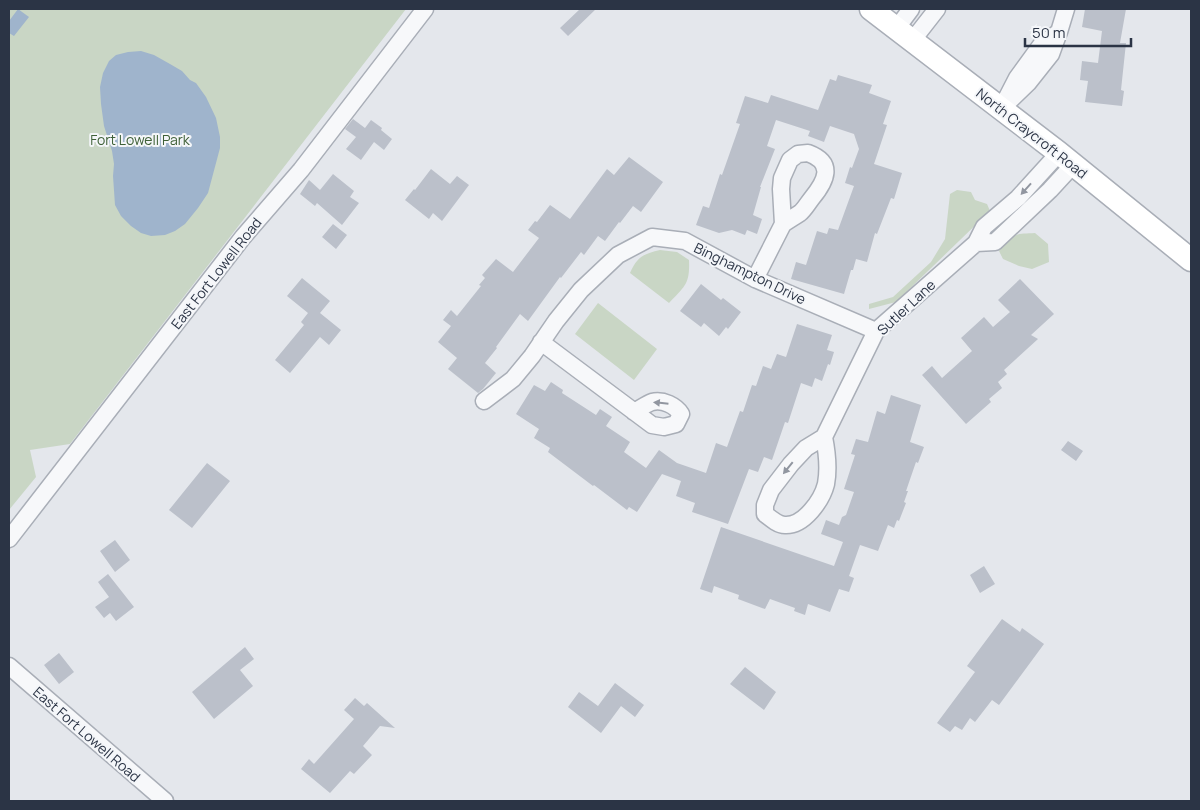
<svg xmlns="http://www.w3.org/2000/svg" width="1200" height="810" viewBox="0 0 1200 810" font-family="Manrope,sans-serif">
<rect width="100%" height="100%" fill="#e4e7ec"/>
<!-- green -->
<path fill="#c9d6c5" d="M9 9H406L70 444 30 450 36 477 9 510Z
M957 190 971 192 975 200 987 204 990 211 896 302 869 309V304L893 297 931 262 945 239 950 194Z
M1035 233 1048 244 1049 262 1032 269 1019 266 1003 259 999 251C1011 233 1015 234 1035 233Z
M660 250 677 252 689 260C690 284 685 286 669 303L630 273C637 257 643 254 660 250Z
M598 303 657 349 634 380 575 334Z"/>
<!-- water -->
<path fill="#9fb4cc" d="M18 9 29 17 14 36 9 33V21Z
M141 51 154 55 170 64 182 71 190 80 196 83 206 97 216 118 220 137V148L208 193 198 208 185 224 175 231 165 235 151 236 141 233 131 226 121 216 115 205 113 176 114 164 112 151 104 126 101 104 100 87 103 73 109 61 116 55 128 52Z"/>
<!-- building -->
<path fill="#bbc0ca" d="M580 9H596L568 36 560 28Z
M1085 9H1126L1120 43H1126L1121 90 1124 91 1122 106 1085 102 1088 81 1080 80 1082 61 1098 63 1102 31 1082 27Z
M838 75 872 85 869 93 891 101 883 124 887 125 874 164 902 173 894 199 891 198 877 234 875 233 867 262 856 259 853 270H851L844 294 791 279 796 262 806 265 817 231 827 234 829 228 838 230 854 186 845 183 850 167 852 168 859 149 854 134 830 126 824 142 808 136 810 131 776 120 767 146 775 149 760 187H761L753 215 762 219 757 234 747 230 745 235 732 230 719 233 696 225 703 206 709 208 720 174 722 175 740 124 736 123 745 96 768 103 771 95 818 110 830 79 836 81Z
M353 119 365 128 371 120 382 128 381 130 392 139 384 150 374 142 361 160 346 149 356 137 345 129Z
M629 157 663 182 641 212 633 206 620 223 619 222 605 241 598 236 584 255 581 252 561 278 560 277 528 321 520 314 496 347 497 348 485 363 496 373 483 389 478 393 448 369 457 358 438 342 451 326 443 320 451 310 457 316 481 286 479 285 485 278 482 275 496 259 513 272 539 238 528 230 535 221 537 222 550 205 570 219 607 169 614 175Z
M431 169 450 184 457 176 469 185 442 221 433 213 429 219 405 200 414 189 415 190Z
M333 174 354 191 350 197 359 203 342 225 317 203 315 206 300 194 309 180 320 190Z
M333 224 347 235 336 249 322 237Z
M302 278 330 301 320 313 341 330 329 345 320 337 290 373 275 360 304 325 301 322 308 313 287 296Z
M1020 279 1054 314 1031 335 1038 339 1004 370 1007 374 998 382 1002 388 989 399 991 402 966 424 922 375 932 366 942 378 972 351 961 338 984 317 993 327 1010 312 998 300Z
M701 284 721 300 723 298 741 312 728 329 726 327 719 336 704 323 701 327 680 311Z
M797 324 832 335 827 350 834 352 830 365 828 364 822 381 815 378 812 387 801 383 788 423 785 422 772 460 764 457 758 472 749 469 728 524 692 512 695 503 676 496 681 481 662 474 637 512 629 507 627 510 594 485 593 486 548 452 550 448 534 438 539 429 516 414 534 385 545 391 551 382 563 390 562 393 596 415 600 409 612 417 606 426 630 442 624 452 646 468 659 450 677 463 706 473 716 443 727 447 740 411 743 412 752 385 756 386 763 366 771 369 777 354 786 357Z
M891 395 921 405 910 442 924 447 918 463 916 462 906 491H908L904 502 906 503 899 521 897 520 894 528 888 525 878 551 860 545 849 576 854 578 849 592 839 589 830 612 808 604 805 615 794 611 795 608 770 599 765 609 738 599 739 595 714 586 712 593 700 589 721 527 834 566 843 542 821 534 826 520 839 525 842 517 846 515 854 492 844 489 855 455 851 454 856 439 868 442 877 411 885 414Z
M1068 441 1083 451 1076 461 1061 450Z
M207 463 230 481 192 528 169 510Z
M115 540 130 560 115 572 100 551Z
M984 566 995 584 980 593 970 575Z
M108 574 134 607 116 621 110 613 104 618 95 607 109 597 98 582Z
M1002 619 1020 632 1022 628 1044 644 999 705 992 700 975 722 970 718 962 730 955 726 950 732 937 723 975 672 967 666Z
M245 647 254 659 240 670 253 686 214 719 192 692Z
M59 653 74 672 59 684 44 665Z
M745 667 776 692 764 710 730 684Z
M615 683 644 705 635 717 621 706 601 733 568 707 579 692 598 706Z
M355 698 364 706 367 703 395 728 380 726 363 746 372 755 354 774 350 771 330 793 301 769 309 759 314 764 354 719 344 710Z"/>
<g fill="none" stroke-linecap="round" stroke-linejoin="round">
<!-- street casing -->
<g stroke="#a9aeb7" stroke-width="19">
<path id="street" d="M896 29 911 9
M1059 32 1051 54 1028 83 1001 109 1017 78 1041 45Z
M1059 32 1066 9
M912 41 937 9
M808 153C835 163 826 181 812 198 808 203 804 210 800 213 794 217 789 220 783 224L781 189 782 178 790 160 798 154Z
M1059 153 1018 198 984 227 976 243 995 242 1050 190 1073 165
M755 279 783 224
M541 342 652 425 664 427 676 424 681 414C676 406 663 399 652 402 646 404 640 409 634 412
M484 401 513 379 532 356 556 321 581 290 618 255 652 237 685 241 755 279 876 331
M824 437C827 452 829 468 826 484 822 500 804 526 785 525 778 525 770 518 765 514V505L771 490 791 464 806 448 824 437 876 331 976 243
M9 539 243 237 301 170 425 9
M9 666 165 801"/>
</g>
<!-- secondary casing -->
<g stroke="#a9aeb7" stroke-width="25">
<path id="secondary" d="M871 9 1059 153 1191 260"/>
</g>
<!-- street -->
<use href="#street" stroke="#f7f8fa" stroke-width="16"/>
<!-- secondary -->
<use href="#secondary" stroke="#fff" stroke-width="22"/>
</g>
<!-- one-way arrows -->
<defs><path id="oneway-solid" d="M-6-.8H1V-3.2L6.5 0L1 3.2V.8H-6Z" transform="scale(1.25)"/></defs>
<g fill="#9196a0">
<use href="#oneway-solid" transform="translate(1026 189) rotate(132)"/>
<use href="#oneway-solid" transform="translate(661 403) rotate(-174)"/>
<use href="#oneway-solid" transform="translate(788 468) rotate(129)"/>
</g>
<g text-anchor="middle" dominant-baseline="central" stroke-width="4" stroke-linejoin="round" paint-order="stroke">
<!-- street labels -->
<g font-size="14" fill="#2b3445" stroke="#f4f6f9">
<text transform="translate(1032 133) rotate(38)">North Craycroft Road</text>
<text transform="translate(216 273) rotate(-52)">East Fort Lowell Road</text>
<text transform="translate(750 273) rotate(26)">Binghampton Drive</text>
<text transform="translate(906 307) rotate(-43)">Sutler Lane</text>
<text transform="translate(87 734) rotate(41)">East Fort Lowell Road</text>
</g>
<!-- park labels -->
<g font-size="14" fill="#3f6138" stroke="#f4f6f9">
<text x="140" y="139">Fort Lowell Park</text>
</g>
</g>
<!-- border -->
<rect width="1200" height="810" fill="none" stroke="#2b3445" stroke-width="20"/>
<!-- scale -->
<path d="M1025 38v8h106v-8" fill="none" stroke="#2b3445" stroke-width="2.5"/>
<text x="1032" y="38" font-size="15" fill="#2b3445" stroke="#f4f6f9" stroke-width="4" paint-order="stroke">50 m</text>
</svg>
